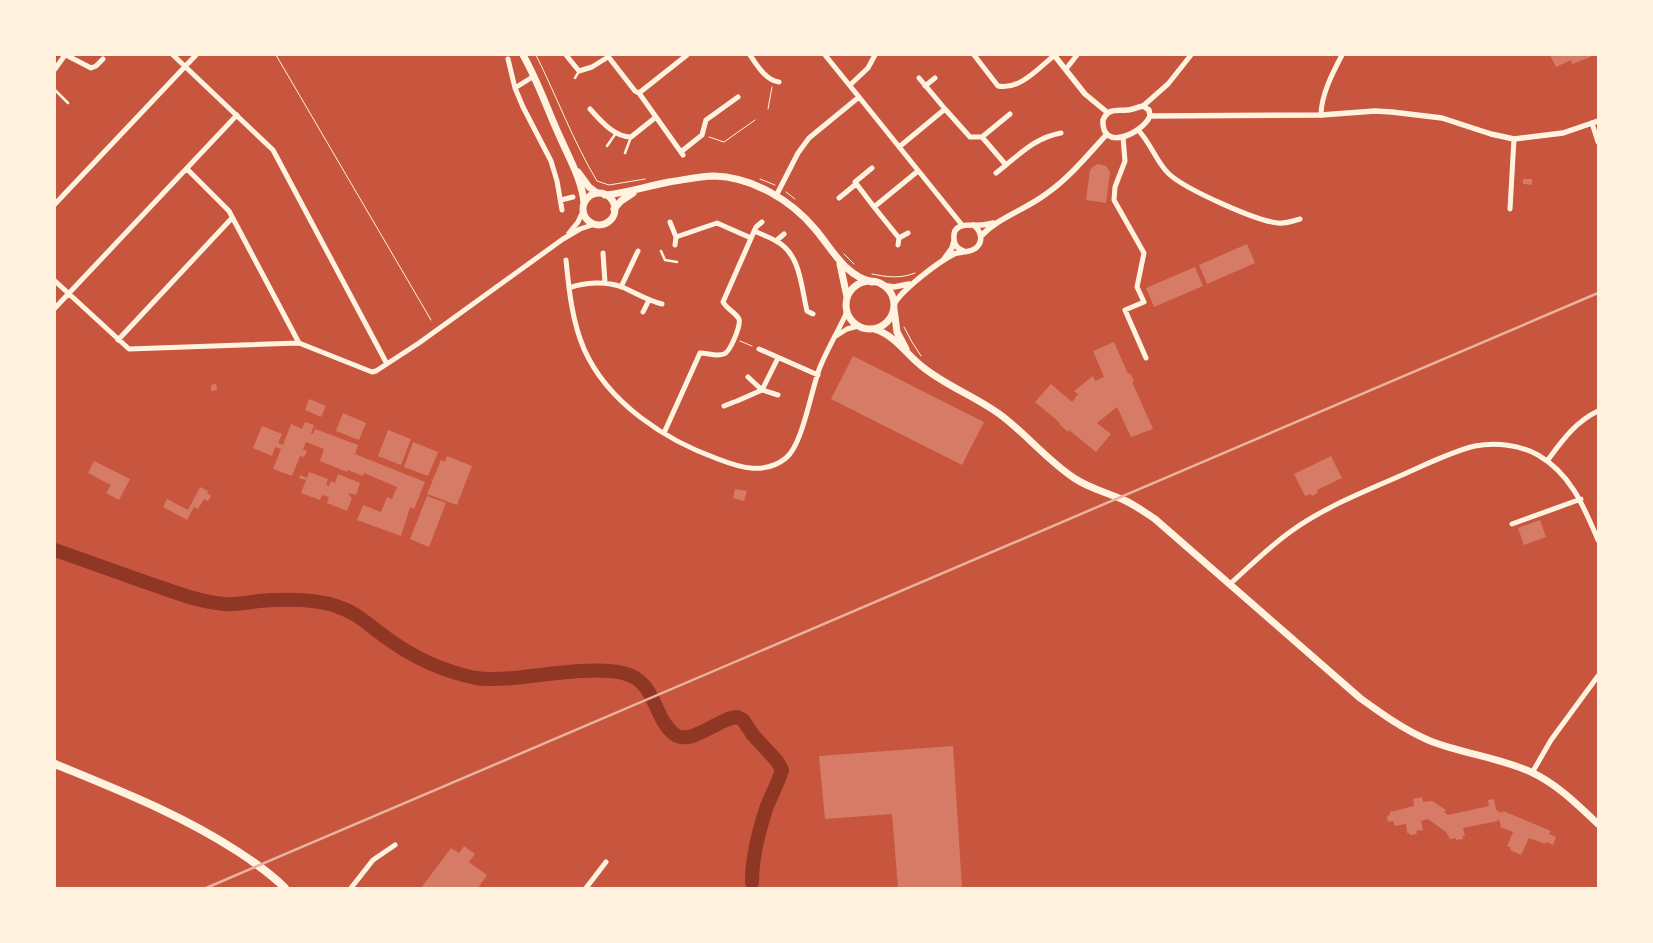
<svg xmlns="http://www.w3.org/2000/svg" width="1653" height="943" viewBox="0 0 1653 943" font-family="'Varela Round',sans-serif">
<rect width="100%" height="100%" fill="#c8553d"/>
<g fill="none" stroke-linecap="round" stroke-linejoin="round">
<!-- river -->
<path stroke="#8f3625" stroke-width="14" d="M55 550C86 561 117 572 148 583 172 591 198 602 224 604 235 605 246 603 258 601 282 599 313 598 336 606 358 613 367 624 384 636 412 657 441 671 476 678 488 680 502 679 514 678 543 675 595 666 623 673 657 681 652 716 674 734 691 747 718 718 737 717L743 720 753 735 777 761 782 770C778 783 772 794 767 806 759 830 752 857 752 882"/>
</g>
<!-- building -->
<path fill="#d67c66" d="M1550 55H1590L1591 57 1572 64 1571 60 1556 67Z
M1098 164 1106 166 1110 172 1106 203 1086 200 1090 170 1094 166Z
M1523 179H1532V185L1523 184Z
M1247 244 1255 263 1207 284 1199 265Z
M1195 267 1203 286 1154 307 1146 288Z
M1114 342 1128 374 1130 373 1134 381 1132 382 1153 429 1131 437 1117 407 1097 423 1111 434 1096 452 1069 430 1068 432 1059 424 1060 423 1035 402 1051 384 1072 402 1078 394 1074 391 1093 376 1095 381 1104 377 1093 351Z
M853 356 984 422 962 465 831 399Z
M216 384 217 390 211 391V385Z
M309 399 326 406 321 417 305 410Z
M343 413 366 423 359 440 336 431Z
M305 422 314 425 311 433 313 434 315 429 358 445 355 454 425 482 414 509 410 507 401 536 357 520 363 505 381 512 387 497 392 499 397 487 364 473 363 476 348 470 347 472 320 461 324 449 306 442 303 449 307 451 304 457 300 456 292 476 273 469 281 449 275 447 272 456 253 448 262 426 282 434 278 443 283 445 291 424 302 429Z
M388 430 411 439 401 465 378 456Z
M413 442 438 452 428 476 404 467Z
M447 456 472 466 457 505 427 494 441 460 445 462Z
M1331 456 1342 478 1317 490 1318 493 1312 496 1311 494 1305 496 1294 474Z
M94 461 130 479 119 500 106 493 111 485 88 473Z
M309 472 328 479 326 485 329 486 331 481 335 483 338 474 360 483 356 495 349 493 348 494 352 498 347 511 327 503 329 497 322 495 320 500 301 493 306 480 299 478 300 475 307 478Z
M200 487 208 491 207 493 211 496 208 501 204 499 198 509 194 507 187 520 163 507 167 499 188 510Z
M735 489 747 491 744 501 733 498Z
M427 496 446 503 429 547 410 539Z
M1540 520 1546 537 1524 545 1518 528Z
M953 746 962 888H898L892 814 825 819 819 756Z
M1422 797 1423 802 1432 801 1446 810 1444 812 1448 815 1489 806 1488 800 1494 799 1496 810 1502 813 1503 811 1551 831 1549 834 1556 837 1553 845 1546 842 1545 844 1529 838 1521 855 1510 850 1511 848 1507 846 1513 832 1500 827 1501 824 1499 822 1500 820 1497 819 1498 821 1463 828 1465 836H1463V839L1456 840V838L1450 839 1446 832 1428 819 1421 821 1423 830 1416 831 1417 834 1410 835 1409 833H1407L1406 824 1395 826 1393 821 1388 822 1387 816 1390 815V812L1414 806 1413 799Z
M464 846 475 854 469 862 487 875 478 888H421L451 848 459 853Z"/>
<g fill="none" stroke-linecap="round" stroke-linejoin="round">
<!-- path -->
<path stroke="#fff3e0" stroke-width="1" d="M276 55 431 320
M536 55C557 97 573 141 597 181L609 185 645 179
M768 109 772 87
M709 137 724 142 755 120
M760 179 775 185
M786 192 795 199
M844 254 854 264
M872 274C887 277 900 279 915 273
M904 327 912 342 921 356
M740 341 752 346"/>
<!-- service -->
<path stroke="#fff3e0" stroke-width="2.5" d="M575 78 579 71
M55 90 68 103
M607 146 616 133
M625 153 631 137
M661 251 665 260 677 262"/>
<!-- minor -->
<path stroke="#fff3e0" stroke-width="5" d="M66 55 91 68 96 66 103 59
M173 55 273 150 387 364
M566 55 579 71 592 67 608 57
M607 55 635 91 639 93 683 155
M750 55C757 65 766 81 779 82
M825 55 859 97
M974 55 998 86C1021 90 1038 68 1055 55
M508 59 515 88 523 107 551 161 557 181 562 210
M55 69 65 55
M1066 69 1077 55
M850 85 868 68 875 55
M925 86 935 78
M515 88 534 76
M639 93 687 55
M1143 106 1168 84 1191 55
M590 109C601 121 614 137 631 137L656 117
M945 109 970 137H982L1006 165C1023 151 1038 137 1061 133
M1321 115C1321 95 1333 72 1342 55
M1592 123 1598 142
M1138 130C1151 143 1156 162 1169 174 1185 189 1256 221 1278 223 1285 224 1293 221 1300 219
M982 137 1010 114
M1123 137 1125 161 1115 187 1114 200 1144 253 1137 287 1144 302 1125 310 1146 358
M899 147 945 109 919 78
M682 151 702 135 706 120 738 97
M872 168 855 182 874 207
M187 169 229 211 299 343
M996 173 1006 165
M776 196 798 153 809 138 859 97 962 225
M839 198 856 184
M561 200 573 197
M55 204 196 55
M1510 209 1514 139
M670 222 676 237 717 223 751 238
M754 231C761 234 769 237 776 241 801 254 801 287 807 311L813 314
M569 233 578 222 583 211
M908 233 899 238 874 207 918 171
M776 241 784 234
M675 245 676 237
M898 245 899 238
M603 253 605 283
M566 260C569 290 572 321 584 349 608 403 665 440 718 459 741 468 765 475 786 458 803 444 811 390 820 367 827 350 837 333 845 316L847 310
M55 281 129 349 299 343 372 372 376 371 419 343 563 239 580 229 595 224
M621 287 638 251
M569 288C585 282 606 281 622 287 636 293 647 300 662 304
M55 308 237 115
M643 312 649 300
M836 336 847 329 858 326
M118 340 232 218
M759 349 818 375
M748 377 762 390 778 395
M737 401 762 390 778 358
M724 406 734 402
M664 433 700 353C708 353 716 357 724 354 730 352 741 326 739 319 736 313 727 309 723 302L756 227 762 222
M1547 461C1562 441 1575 422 1598 411
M1512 524 1581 499
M1230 584C1250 566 1269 547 1290 532 1324 507 1364 492 1402 475 1425 465 1450 452 1475 446 1496 442 1520 445 1538 455 1571 474 1584 507 1598 540
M1532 773 1551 740 1598 676
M351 888 373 860 395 845
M586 888 606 862"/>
<!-- tertiary -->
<path stroke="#fff3e0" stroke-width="5.5" d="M1054 55 1085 94 1108 113
M1143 106 1149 110 1150 116C1142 134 1101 152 1103 120 1108 108 1116 111 1127 110 1132 110 1137 107 1143 106Z
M1150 116 1321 115 1375 111 1392 112 1442 118 1491 134 1514 139 1563 133 1598 121
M981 236C999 217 1025 210 1046 194 1069 178 1088 155 1107 134
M964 251C958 249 954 245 954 239 952 221 971 226 981 225 986 225 989 224 993 223
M944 259 952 248 954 241
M882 285 894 287 909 284
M894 304C903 289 938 262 954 254 961 251 970 253 976 248 984 241 981 230 973 225"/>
<!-- secondary -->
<path stroke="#fff3e0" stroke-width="7" d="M523 55C538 81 547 109 560 137 569 158 582 180 584 203
M578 172 589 187 597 193
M583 209a16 16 0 1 1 32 0a16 16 0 1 1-32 0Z
M605 195C627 193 647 186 669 182 683 180 700 176 714 176 752 177 791 200 815 229 833 250 844 275 872 282
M614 209 621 201 633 193
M840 264 847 297
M846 305a24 24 0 1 1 48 0a24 24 0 1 1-48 0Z
M894 309 897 332 906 349
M874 329C897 336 906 355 924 368 948 387 977 397 1002 416 1027 435 1047 460 1074 478 1090 489 1109 493 1126 501 1136 506 1146 513 1155 519L1360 698C1382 714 1403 729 1428 740 1462 754 1498 757 1531 772 1557 784 1578 805 1598 824"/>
<!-- trunk -->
<path stroke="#fff3e0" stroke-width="8" d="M55 764C118 790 180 814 237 851 254 862 271 874 285 888"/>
<!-- rail -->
<path stroke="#e9b49f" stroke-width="2.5" d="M206 888 1598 293"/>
</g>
<!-- border -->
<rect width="1653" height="943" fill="none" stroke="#fff3e0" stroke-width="112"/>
</svg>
